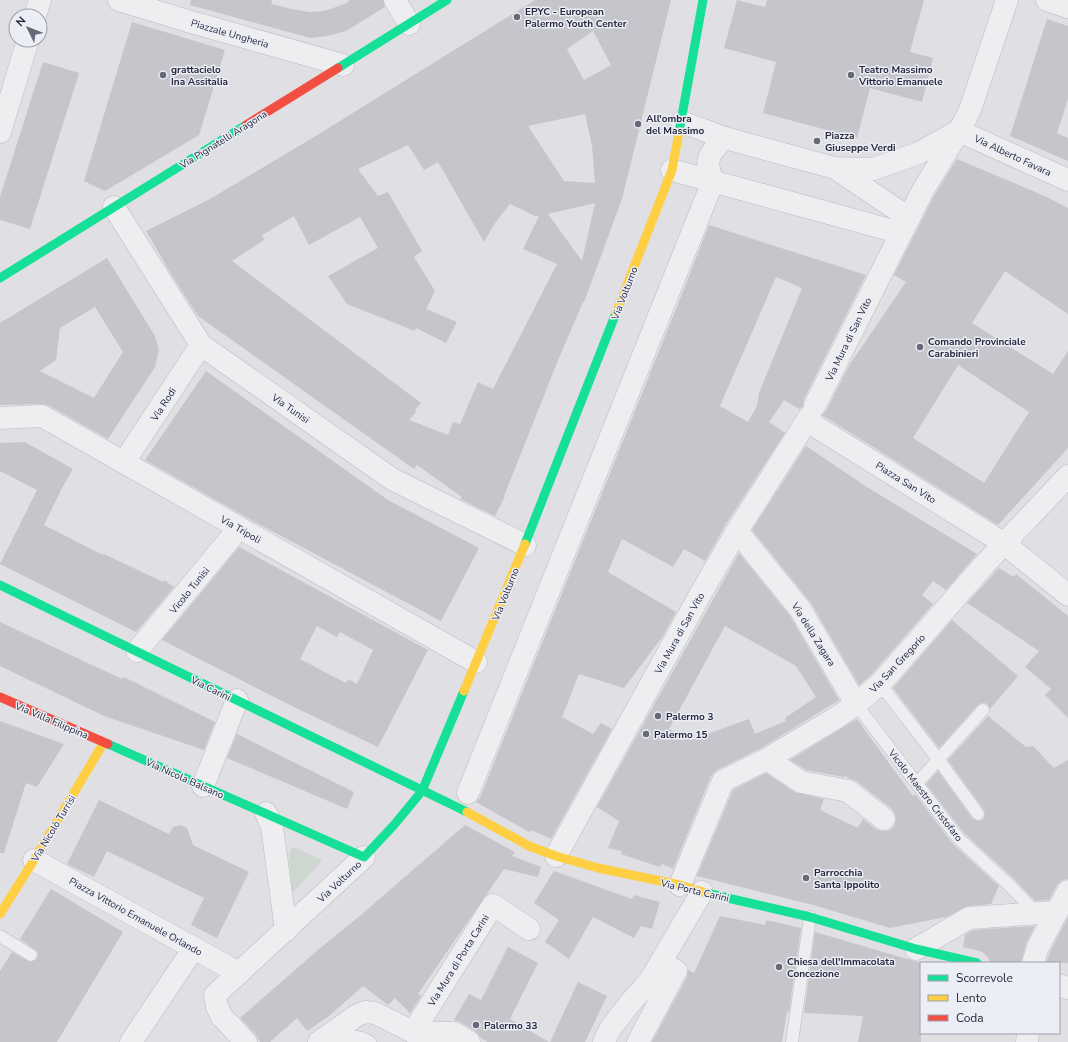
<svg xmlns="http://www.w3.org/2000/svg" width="1068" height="1042" font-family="'Nunito Sans',sans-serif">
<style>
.green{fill:#cdd7cf}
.building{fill:#c5c5cb;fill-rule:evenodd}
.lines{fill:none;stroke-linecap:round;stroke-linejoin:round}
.lane-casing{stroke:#babbc0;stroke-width:13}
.street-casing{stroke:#babbc0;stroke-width:23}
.lane{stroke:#eeeef1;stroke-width:12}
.street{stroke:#eeeef1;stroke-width:22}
.fast{stroke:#16e098;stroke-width:9}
.slow{stroke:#ffcf43;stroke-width:9}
.jam{stroke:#f24e42;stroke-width:9}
.poi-dot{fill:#676978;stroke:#eceef5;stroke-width:1.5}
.labels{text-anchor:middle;stroke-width:3;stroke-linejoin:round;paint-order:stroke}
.poi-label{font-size:10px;font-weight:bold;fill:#26293e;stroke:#eceef5;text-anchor:start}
.street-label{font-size:10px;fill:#26293e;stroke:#eceef5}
</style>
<rect width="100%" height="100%" fill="#dfdfe4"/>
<polygon class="green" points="294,847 320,859 322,861 293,892 291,890 289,853 292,848"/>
<g class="building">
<polygon points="191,0 272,0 271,4 292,9 309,12 324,11 336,7 347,3 349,0 383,0 385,7 346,31 327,36 310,38 190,5"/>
<path d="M535 0H671L622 199 584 302H583L559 358 504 496H505L495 516 460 499 462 497 417 465 414 469 198 316 171 274 146 231 210 199 314 137ZM593 31 611 65 584 80 567 49ZM585 114 592 146 595 183 564 181 528 126ZM408 145 424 170 438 162 484 242 495 223 510 204 535 216H539L523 249 557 264 493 389 478 382 460 424 453 422 448 435 409 420 416 412 415 410 421 403 232 261 264 240 262 235 294 216 309 245 360 217 378 248 328 276 347 304 415 331 416 328 446 343 457 322 426 309 435 291 414 257 422 251 388 192 378 196 358 169ZM595 203 582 261 548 214Z"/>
<polygon points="737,0 765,7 767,0 924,0 910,52 933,58 922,102 870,88 857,138 763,113 776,62 724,48"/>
<polygon points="1047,19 1068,26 1068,99 1057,133 1068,138 1068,161 1010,136"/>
<polygon points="132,22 225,50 199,135 105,191 84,181"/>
<polygon points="43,62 79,73 30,229 0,220 0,197"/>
<path d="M957 159 1047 197 1068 208V314L1005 271 972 323 1053 374 1068 351V448L998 525 822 415 826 411 850 364 906 282 894 275 934 196ZM958 365 1029 412 984 483 913 438Z"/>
<path d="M709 225 866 275 804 399 803 406 799 409 784 400 769 422 785 433 726 524 705 561 684 549 673 567 622 539 608 572 676 612 663 636 624 688 579 674 562 717 593 734 601 723 612 729 551 839 531 830 529 832 476 802 480 798 686 284ZM776 277 802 288 759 393 757 406 748 422 720 406Z"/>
<path d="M107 258 155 336 159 350 155 367 108 439 48 405 41 404 0 405V323ZM95 307 123 352 94 398 40 371 56 360 60 328Z"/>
<polygon points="206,371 388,500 479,548 441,621 253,521 145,460"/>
<polygon points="25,442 73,469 62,488 44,525 103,555 104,554 163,582 164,580 174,587 136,632 0,564 37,490 0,471 0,443"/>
<polygon points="806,446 867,487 977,554 946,590 933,581 922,595 933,604 871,675 859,685 811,603 752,530"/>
<path d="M239 547 428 650 378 747 294 707 162 640ZM317 626 337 637 340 632 373 650 357 684 348 679 346 683 300 659Z"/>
<path d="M739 553 790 616 839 700 761 748 717 770 711 776 673 869 662 864 660 867 621 854 622 851 608 848 619 821 597 807ZM725 626 796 666 816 697 785 718 786 721 755 734 749 719 691 740 669 729Z"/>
<polygon points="999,568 1014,577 1016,574 1068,616 1068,718 1045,695 1051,689 1025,667 1039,651 967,603"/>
<polygon points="952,620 1018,676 990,709 988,705 985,703 981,703 978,705 939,748 893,688"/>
<polygon points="0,622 122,679 124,677 215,722 204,750 104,716 0,666"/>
<polygon points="988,716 1026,747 1033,746 1054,768 1068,760 1068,879 1062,880 1057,885 1049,900 1035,901 1014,879 965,834 926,784 938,771 972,818 978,821 983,820 985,814 984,810 948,760"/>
<polygon points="857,719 913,796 915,794 953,844 999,886 991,904 968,906 946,917 890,928 813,905 697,876 733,790 766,773 794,792 824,799 820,810 858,828 863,819 876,829 882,831 888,831 894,827 896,820 895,814 892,809 856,781 848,778 846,776 844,777 806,770 790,760"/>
<polygon points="0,721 64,744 37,787 26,783 4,853 0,853"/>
<polygon points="237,734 354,792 347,809 227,758"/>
<polygon points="99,800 169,834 173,827 180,825 187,828 193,845 249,872 217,938 191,925 204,898 107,851 94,877 67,864"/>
<polygon points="465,825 515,852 512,856 541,867 538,877 504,869 418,994 421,996 410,1013 395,998 388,1005 363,986 329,1016 307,1031 297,1018 270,1042 260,1042 255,1033 240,1018 318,950 362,914"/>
<polygon points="554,871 632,899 634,895 660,902 652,929 641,926 634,938 593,917 569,959 545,942 559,920 534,903"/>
<polygon points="51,889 123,932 57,1042 0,1042 0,971 12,952 30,962 37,959 38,955 37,951 20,939"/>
<polygon points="720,916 765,925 766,920 801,928 789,1012 787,1012 782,1042 652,1042 687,977 688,970 694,973"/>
<polygon points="1068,917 1068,963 1046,963 1050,952"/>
<polygon points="1035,926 1026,943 1021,963 989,963 989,959 985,954 980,951 963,947 965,935 973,930"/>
<polygon points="815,932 921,963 921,1042 858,1042 863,1016 804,1013"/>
<polygon points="508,947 538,963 510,1019 549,1042 488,1042 480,1037 475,1031 460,1022 454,1020 469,994 481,1000"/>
<polygon points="578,982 607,996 585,1042 550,1042"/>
</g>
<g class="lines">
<defs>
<g id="lane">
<polyline points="880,684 938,759 978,814"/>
<polyline points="856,704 959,839 1009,885 1036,913"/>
<polyline points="917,783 983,710"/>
<polyline points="0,936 31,955"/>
<path d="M332 1040C346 1036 357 1034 370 1042"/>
<polyline points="792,1042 810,917"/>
</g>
<g id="street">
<polyline points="119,0 191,22 343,65"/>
<polyline points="395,0 409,24"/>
<polyline points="1047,0 1068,7"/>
<polyline points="35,16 40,0"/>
<polyline points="682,122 725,138 835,168 873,169 919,153 958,131"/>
<polyline points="959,131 1068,180"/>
<polyline points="0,132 28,40"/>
<polyline points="835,168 909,218"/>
<polyline points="672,170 901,233"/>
<path d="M713 181C703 161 710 151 725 138"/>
<polyline points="114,207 201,345 392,479 525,545"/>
<polyline points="815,405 923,190 959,131 970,110 1007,0"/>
<polyline points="0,418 42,416 476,662"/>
<polyline points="807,421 1005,544 1068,595"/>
<polyline points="124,462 201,345"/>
<polyline points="737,531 800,609 856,704"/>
<polyline points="137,651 239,528"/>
<polyline points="767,759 801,782 848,791 884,819"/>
<polyline points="203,786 237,700"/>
<polyline points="468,793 713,181"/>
<polyline points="266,813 272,827 286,930"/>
<polyline points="556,856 701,593 737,531 810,416"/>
<polyline points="34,860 239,973"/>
<polyline points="680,885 723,781 767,759 836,718 856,704 880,684 984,565 1068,476"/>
<polyline points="916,949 969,918 1056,912"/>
<polyline points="1033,963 1038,947 1068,891"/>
<polyline points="1059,985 1068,988"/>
<polyline points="413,1032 493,905 529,929"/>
<polyline points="131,1042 194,948"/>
<polyline points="246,1042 222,1017 217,1007 215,995 364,857"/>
<polyline points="319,1042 356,1016 365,1012 375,1013 413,1032 454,1033 469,1042"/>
<polyline points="604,1042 610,1029 630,1003 649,982 702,892"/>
<polyline points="638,1042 676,971 661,963"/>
<polyline points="1027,1042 1028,1033"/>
</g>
</defs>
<use href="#lane" class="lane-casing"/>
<use href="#street" class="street-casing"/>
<use href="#lane" class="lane"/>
<use href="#street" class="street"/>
<g class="fast">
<polyline points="338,68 447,0"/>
<polyline points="679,132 703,0"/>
<polyline points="0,278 246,125"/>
<polyline points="525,544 616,313"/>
<polyline points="0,585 467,812"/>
<polyline points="108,744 364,857 394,825 422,791 464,691"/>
<polyline points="706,893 810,917 916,949 977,963"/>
</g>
<g class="slow">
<polyline points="616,313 672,170 679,132"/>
<polyline points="464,691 525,544"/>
<polyline points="467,812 529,846 556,856 598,868 680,885 706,893"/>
<polyline points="0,914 34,860 104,742"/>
</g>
<g class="jam">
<polyline points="246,125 338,68"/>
<polyline points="0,697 108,744"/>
</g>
</g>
<g class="poi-dot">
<circle cx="517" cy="17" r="4"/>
<circle cx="163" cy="75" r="4"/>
<circle cx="851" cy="75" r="4"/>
<circle cx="638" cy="124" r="4"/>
<circle cx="817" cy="141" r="4"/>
<circle cx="920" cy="347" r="4"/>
<circle cx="658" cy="716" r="4"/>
<circle cx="646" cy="734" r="4"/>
<circle cx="806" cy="878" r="4"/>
<circle cx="779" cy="967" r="4"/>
<circle cx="476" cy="1025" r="4"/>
</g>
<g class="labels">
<g class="poi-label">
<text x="525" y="15">EPYC - European<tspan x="525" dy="12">Palermo Youth Center</tspan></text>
<text x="171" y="73">grattacielo<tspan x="171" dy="12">Ina Assitalia</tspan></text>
<text x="859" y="73">Teatro Massimo<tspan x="859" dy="12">Vittorio Emanuele</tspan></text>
<text x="646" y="122">All'ombra<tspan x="646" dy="12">del Massimo</tspan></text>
<text x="825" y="139">Piazza<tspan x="825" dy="12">Giuseppe Verdi</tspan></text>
<text x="928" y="345">Comando Provinciale<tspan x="928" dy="12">Carabinieri</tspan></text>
<text x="666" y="720">Palermo 3</text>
<text x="654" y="738">Palermo 15</text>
<text x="814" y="876">Parrocchia<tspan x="814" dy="12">Santa Ippolito</tspan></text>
<text x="787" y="965">Chiesa dell'Immacolata<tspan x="787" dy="12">Concezione</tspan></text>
<text x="484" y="1029">Palermo 33</text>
</g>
<g class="street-label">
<text transform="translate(230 33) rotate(16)" y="4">Piazzale Ungheria</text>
<text transform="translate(223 139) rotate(-32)" y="4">Via Pignatelli Aragona</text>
<text transform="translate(1013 155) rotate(25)" y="4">Via Alberto Favara</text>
<text transform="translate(624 293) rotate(-69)" y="4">Via Volturno</text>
<text transform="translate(848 339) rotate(-64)" y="4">Via Mura di San Vito</text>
<text transform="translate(163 404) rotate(-57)" y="4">Via Rodi</text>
<text transform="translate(291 408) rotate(35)" y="4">Via Tunisi</text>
<text transform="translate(906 482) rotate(32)" y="4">Piazza San Vito</text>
<text transform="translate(241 529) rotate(30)" y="4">Via Tripoli</text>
<text transform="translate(189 590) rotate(-51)" y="4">Vicolo Tunisi</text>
<text transform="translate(505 594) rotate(-68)" y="4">Via Volturno</text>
<text transform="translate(679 633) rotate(-61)" y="4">Via Mura di San Vito</text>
<text transform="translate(814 634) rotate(58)" y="4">Via della Zagara</text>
<text transform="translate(897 663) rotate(-47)" y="4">Via San Gregorio</text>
<text transform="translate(211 688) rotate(26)" y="4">Via Carini</text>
<text transform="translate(52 720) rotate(23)" y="4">Via Villa Filippina</text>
<text transform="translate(185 778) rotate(24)" y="4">Via Nicola Balsano</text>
<text transform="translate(926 795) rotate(52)" y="4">Vicolo Maestro Cristofaro</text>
<text transform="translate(53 828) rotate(-59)" y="4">Via Nicolò Turrisi</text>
<text transform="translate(339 881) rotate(-43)" y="4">Via Volturno</text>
<text transform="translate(695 890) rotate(13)" y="4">Via Porta Carini</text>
<text transform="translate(136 916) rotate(29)" y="4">Piazza Vittorio Emanuele Orlando</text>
<text transform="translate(458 960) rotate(-58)" y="4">Via Mura di Porta Carini</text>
</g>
</g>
<rect x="920" y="962" width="140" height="72" fill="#eceef5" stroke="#9d9fac"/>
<rect x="928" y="975" width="20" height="6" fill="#16e098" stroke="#9d9fac"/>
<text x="956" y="982" font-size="12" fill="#26293e">Scorrevole</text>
<rect x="928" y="995" width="20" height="6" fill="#ffcf43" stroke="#9d9fac"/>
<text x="956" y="1002" font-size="12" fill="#26293e">Lento</text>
<rect x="928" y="1015" width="20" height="6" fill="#f24e42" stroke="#9d9fac"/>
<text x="956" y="1022" font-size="12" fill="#26293e">Coda</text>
<g transform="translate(28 28) rotate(313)"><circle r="19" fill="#eceef5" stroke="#9d9fac"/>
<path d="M0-3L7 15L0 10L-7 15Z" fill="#676978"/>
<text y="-6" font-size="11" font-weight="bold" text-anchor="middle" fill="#26293e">N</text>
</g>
</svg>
